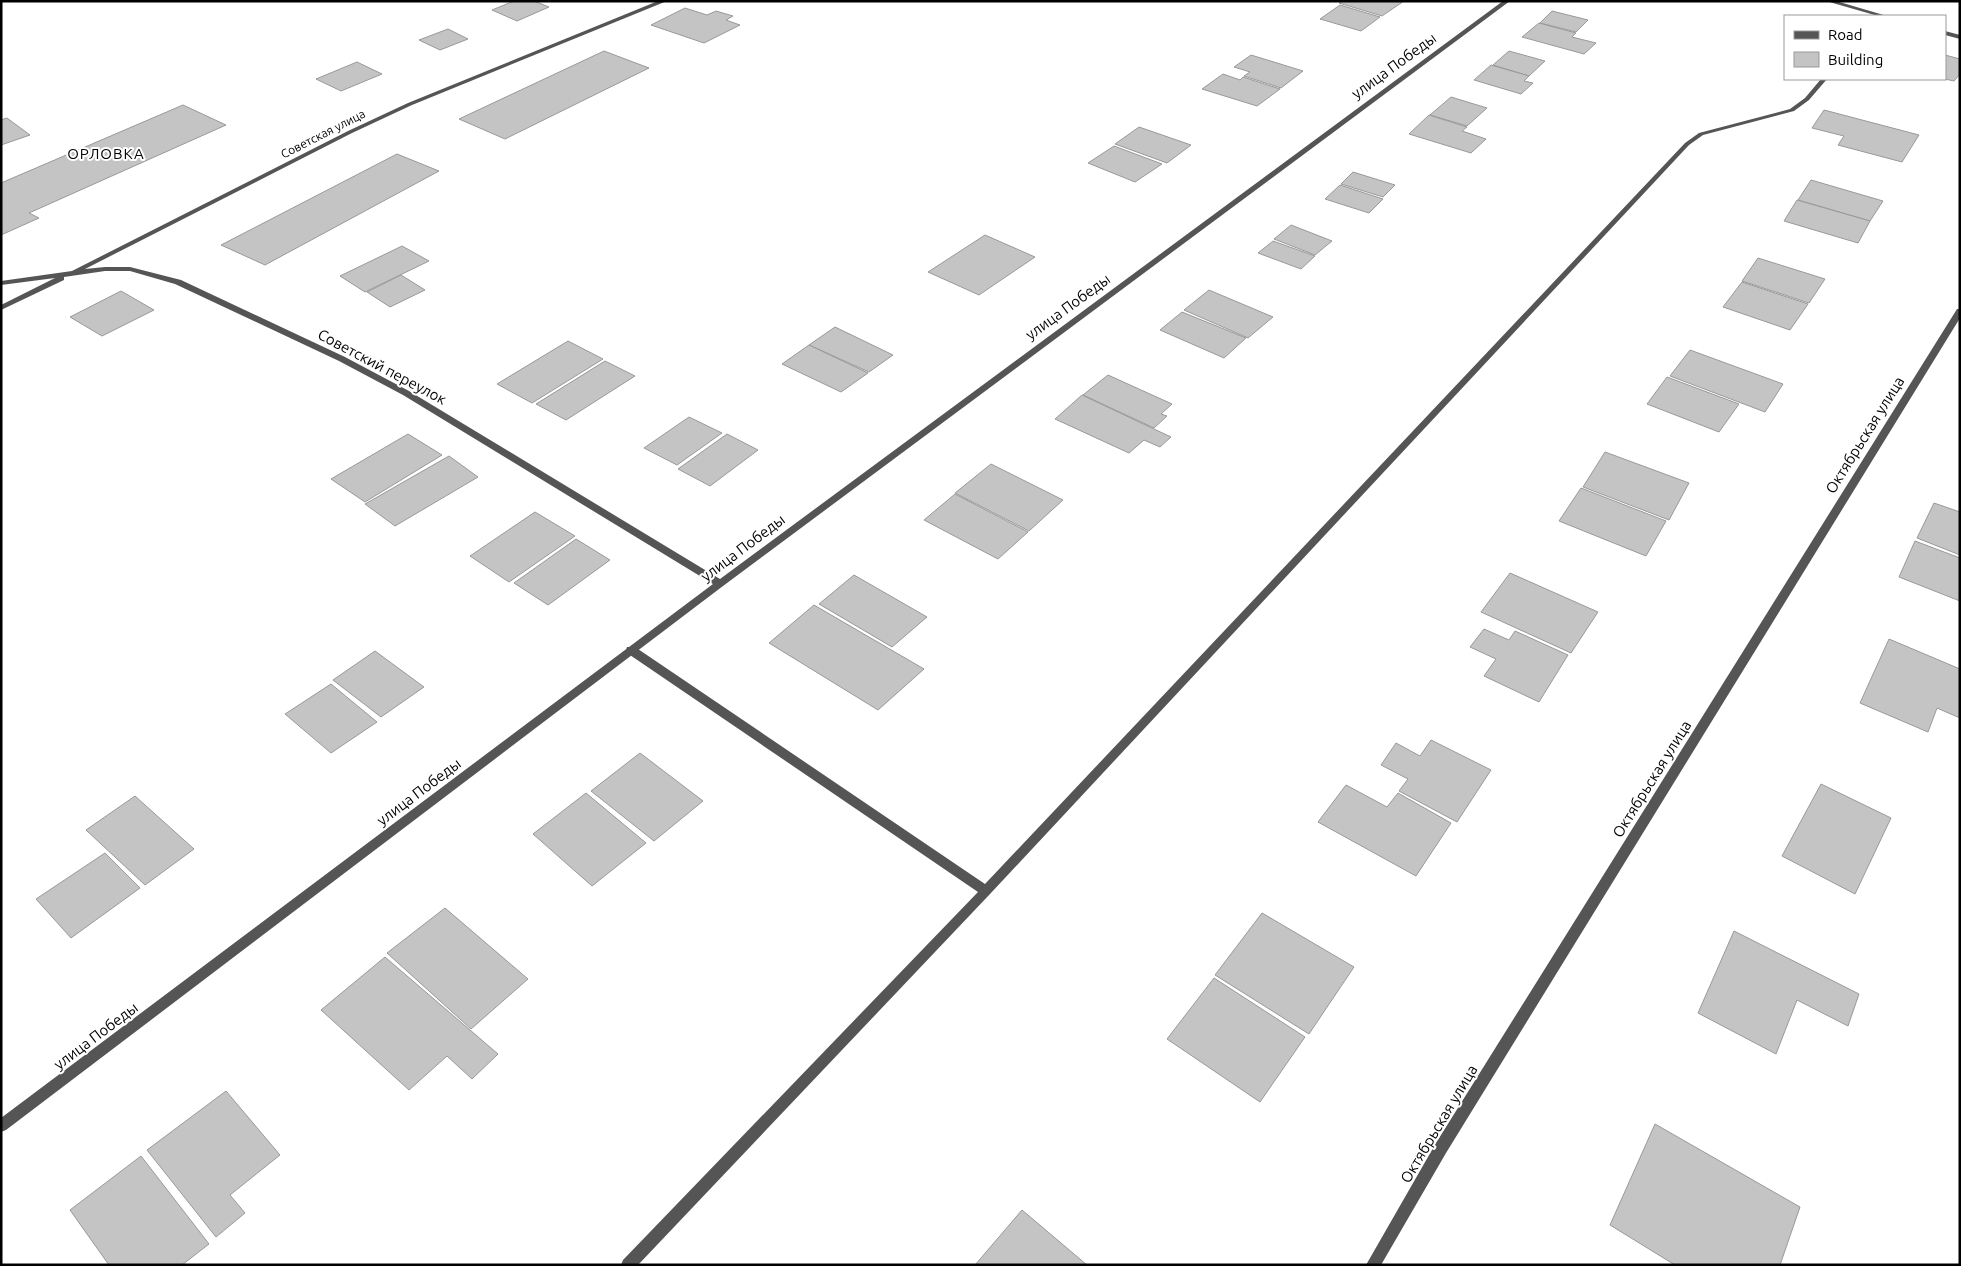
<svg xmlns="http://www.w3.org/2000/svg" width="1961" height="1266" font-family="Ubuntu,sans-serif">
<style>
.building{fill:#c4c4c4;stroke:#999}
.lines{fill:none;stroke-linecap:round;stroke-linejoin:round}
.lane{fill:#555;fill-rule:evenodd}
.street{fill:#555;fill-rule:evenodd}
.labels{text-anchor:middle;stroke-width:4;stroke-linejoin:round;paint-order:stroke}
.far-street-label{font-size:12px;fill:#000;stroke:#fff}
.street-label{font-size:15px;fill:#000;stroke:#fff}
.far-quarter-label{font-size:15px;letter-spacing:1px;fill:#000;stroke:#fff}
</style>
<rect width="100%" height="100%" fill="#fff"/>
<g class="building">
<polygon points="514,1 534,1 549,7 517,21 492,10"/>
<polygon points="1342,1 1404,1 1382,16 1339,3"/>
<polygon points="1340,5 1380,17 1361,31 1320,19"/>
<polygon points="685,8 707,15 716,11 733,16 726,20 740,25 704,43 651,25"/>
<polygon points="1552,11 1588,20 1576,32 1540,23"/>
<polygon points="1539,23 1576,33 1572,37 1596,43 1584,54 1522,37"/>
<polygon points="448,29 468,39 440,50 419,40"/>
<polygon points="604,51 649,68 505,139 459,119"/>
<polygon points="1509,51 1545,61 1529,76 1493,65"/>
<polygon points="1251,55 1303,71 1281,88 1244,76 1250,72 1234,67"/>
<polygon points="1945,55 1960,59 1960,74 1954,81 1945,79"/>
<polygon points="357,62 382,74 341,91 316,79"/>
<polygon points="1491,65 1529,76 1524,81 1533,83 1521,94 1474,80"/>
<polygon points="1223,74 1240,80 1243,77 1280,89 1257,106 1202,89"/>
<polygon points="1451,97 1487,108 1467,126 1430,115"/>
<polygon points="183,105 226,125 29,213 39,218 1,235 1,183"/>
<polygon points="1824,110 1919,135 1902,162 1838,145 1844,136 1812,128"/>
<polygon points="1429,115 1467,127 1462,131 1486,139 1471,153 1409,134"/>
<polygon points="7,118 30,135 1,145 1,120"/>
<polygon points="1139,127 1191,145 1167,163 1115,144"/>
<polygon points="1114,146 1162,164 1135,182 1088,163"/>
<polygon points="397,154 439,171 265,265 221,245"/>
<polygon points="1353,172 1395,185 1383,197 1341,184"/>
<polygon points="1811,180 1883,201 1870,221 1798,200"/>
<polygon points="1340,185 1383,199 1369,213 1325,199"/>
<polygon points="1797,200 1870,221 1858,243 1784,221"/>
<polygon points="1291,225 1332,241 1315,255 1274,239"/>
<polygon points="985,235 1035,257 979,295 928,272"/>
<polygon points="1273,241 1315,256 1301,269 1258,253"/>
<polygon points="402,246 429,261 365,292 340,276"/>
<polygon points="1758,258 1825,279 1809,303 1742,281"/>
<polygon points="401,275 425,290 390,307 367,292"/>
<polygon points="1742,282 1808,304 1790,330 1723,307"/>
<polygon points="1209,290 1273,317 1248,338 1184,310"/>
<polygon points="121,291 154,310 102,336 70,317"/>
<polygon points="1182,312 1246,338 1224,358 1160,330"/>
<polygon points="835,327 893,355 869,372 809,345"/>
<polygon points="568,341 603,359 532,403 497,384"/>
<polygon points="809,345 868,373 841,392 782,364"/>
<polygon points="1690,350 1783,384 1765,412 1670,376"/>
<polygon points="605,361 635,376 566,420 536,404"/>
<polygon points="1108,375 1172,404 1161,414 1167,416 1154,428 1083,395"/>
<polygon points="1667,377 1739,404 1719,432 1647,404"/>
<polygon points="1082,395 1171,437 1160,447 1144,440 1129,453 1055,419"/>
<polygon points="689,417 722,433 677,465 644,448"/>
<polygon points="408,434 442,455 365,502 331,479"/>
<polygon points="727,434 758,450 710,486 678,469"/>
<polygon points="1605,452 1689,483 1669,520 1583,487"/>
<polygon points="449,456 478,477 395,526 365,504"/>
<polygon points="991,464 1063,500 1029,531 955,493"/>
<polygon points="1581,488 1666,521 1646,556 1559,521"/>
<polygon points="955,494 1028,532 998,559 924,520"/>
<polygon points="1934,503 1960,512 1960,555 1917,538"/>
<polygon points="535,512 575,536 509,582 470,556"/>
<polygon points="576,539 610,560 548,605 514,583"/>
<polygon points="1915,541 1960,558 1960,601 1899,577"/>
<polygon points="1510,573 1598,612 1571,653 1481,612"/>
<polygon points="854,575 927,617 892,647 819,604"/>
<polygon points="814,605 924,669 878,710 769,643"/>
<polygon points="1484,629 1509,640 1515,631 1568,655 1539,702 1484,676 1496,659 1470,647"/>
<polygon points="1889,639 1960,669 1960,718 1937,708 1928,732 1860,703"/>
<polygon points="375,651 424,687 381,717 333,680"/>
<polygon points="331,684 377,722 331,753 285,714"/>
<polygon points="1431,740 1491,770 1457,822 1399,791 1408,779 1381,765 1396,743 1420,756"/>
<polygon points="640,753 703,801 654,841 591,791"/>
<polygon points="1821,784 1891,818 1855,894 1782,856"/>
<polygon points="1346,785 1387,807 1398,793 1451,823 1416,876 1318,822"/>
<polygon points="586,793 646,843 592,886 533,834"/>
<polygon points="135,796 194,849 145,885 86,830"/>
<polygon points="105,853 140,888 71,938 36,899"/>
<polygon points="445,908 528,979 471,1029 387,953"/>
<polygon points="1262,913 1354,967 1309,1034 1215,975"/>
<polygon points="1734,931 1859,994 1848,1026 1797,1000 1776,1054 1698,1013"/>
<polygon points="385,957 498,1054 472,1079 447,1056 409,1090 321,1010"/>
<polygon points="1214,978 1305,1037 1260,1102 1167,1039"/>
<polygon points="226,1091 280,1155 230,1195 245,1213 216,1237 147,1150"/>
<polygon points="1655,1124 1800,1207 1780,1265 1675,1265 1610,1225"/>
<polygon points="141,1156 209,1244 182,1265 109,1265 70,1210"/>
<polygon points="1022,1210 1087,1265 975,1265"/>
</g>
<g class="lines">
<g class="lane">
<polygon points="1826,1 1836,1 1887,16 1878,16"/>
<polygon points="1945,31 1960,35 1960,39 1945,35"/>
<polygon points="1821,79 1827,79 1809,100 1794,111 1703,135 1689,145 990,894 638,1265 621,1265 623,1260 978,892 627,653 626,650 627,647 635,647 985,884 1685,143 1699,133 1790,109 1805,98"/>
</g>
<g class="street">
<polygon points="658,1 667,1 412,105 352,133 85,269 105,267 130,267 181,280 345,357 409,391 720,579 1503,1 1510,1 723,586 6,1130 1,1132 1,1118 713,584 403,395 339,361 175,284 130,271 105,271 64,277 64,280 1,310 1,305 55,278 1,285 1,281 72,271 348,131 408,103"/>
<polygon points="1957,309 1960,309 1960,318 1446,1153 1381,1265 1366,1265 1436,1143"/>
</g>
</g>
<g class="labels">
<g class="far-street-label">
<text transform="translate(323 134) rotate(-27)" y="4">Советская улица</text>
</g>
<g class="street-label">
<text transform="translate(1394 66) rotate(-36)" y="5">улица Победы</text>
<text transform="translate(1068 307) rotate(-36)" y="5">улица Победы</text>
<text transform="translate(382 367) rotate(28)" y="5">Советский переулок</text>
<text transform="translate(1865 435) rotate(-58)" y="5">Октябрьская улица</text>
<text transform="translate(743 548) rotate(-37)" y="5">улица Победы</text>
<text transform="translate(1652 779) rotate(-58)" y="5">Октябрьская улица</text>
<text transform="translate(419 792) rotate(-37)" y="5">улица Победы</text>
<text transform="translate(96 1036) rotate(-37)" y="5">улица Победы</text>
<text transform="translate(1439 1124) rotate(-59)" y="5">Октябрьская улица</text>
</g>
<g class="far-quarter-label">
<text x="106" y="159">ОРЛОВКА</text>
</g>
</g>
<rect width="1961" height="1266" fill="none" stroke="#000000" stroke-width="5"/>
<rect x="1784" y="15" width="162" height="65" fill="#ffffff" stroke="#999999"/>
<rect x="1794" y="31" width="25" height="8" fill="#555555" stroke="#999999"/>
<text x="1828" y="40" font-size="15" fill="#000000">Road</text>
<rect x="1794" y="52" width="25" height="15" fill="#c4c4c4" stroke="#999999"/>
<text x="1828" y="65" font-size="15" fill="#000000">Building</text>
</svg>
